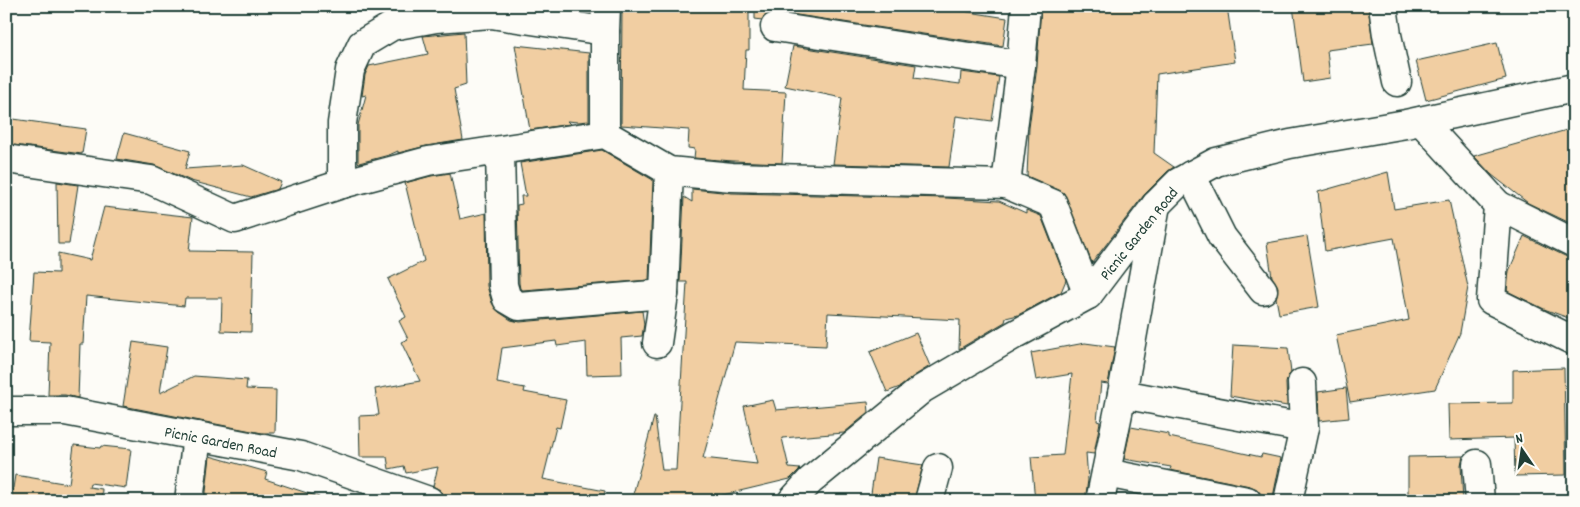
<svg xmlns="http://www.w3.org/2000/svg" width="1580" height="507" font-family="Dekko,sans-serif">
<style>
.building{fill:#f1cea2;stroke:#1f3d34}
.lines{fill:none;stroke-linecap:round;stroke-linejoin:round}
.minor-casing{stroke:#1f3d34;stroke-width:31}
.major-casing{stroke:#1f3d34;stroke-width:31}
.minor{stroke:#fdfcf7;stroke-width:28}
.major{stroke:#fdfcf7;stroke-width:28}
.labels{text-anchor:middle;stroke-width:4;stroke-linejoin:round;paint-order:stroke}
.street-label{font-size:16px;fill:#1f3d34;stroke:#fdfcf7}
</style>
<rect width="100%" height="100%" fill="#fdfcf7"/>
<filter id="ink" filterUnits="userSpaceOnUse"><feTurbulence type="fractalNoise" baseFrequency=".02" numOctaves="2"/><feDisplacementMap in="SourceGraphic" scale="10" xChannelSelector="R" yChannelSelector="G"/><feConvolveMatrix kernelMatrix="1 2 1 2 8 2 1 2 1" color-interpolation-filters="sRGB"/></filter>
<g filter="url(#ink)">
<g class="building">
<polygon points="622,6 749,6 749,50 746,50 744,90 786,92 782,163 733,161 694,158 695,149 688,148 689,130 621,125"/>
<polygon points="755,6 931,6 1007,18 1003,46 777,12 769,13 762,20 755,19"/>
<polygon points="1041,6 1227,6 1235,62 1157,74 1154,153 1174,167 1168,171 1144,195 1092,263 1064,193 1059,190 1027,176 1029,128 1037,66"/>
<polygon points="1293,6 1368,6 1373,44 1327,50 1330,78 1303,82"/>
<polygon points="464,32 466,85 454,89 463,140 426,146 398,153 398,151 389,155 359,163 358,162 358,125 366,95 362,96 365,75 369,66 428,54 423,36"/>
<polygon points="1497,43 1506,79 1426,100 1416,61"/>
<polygon points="515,45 589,53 589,121 578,122 567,121 570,124 530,130"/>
<polygon points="793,46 916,65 914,78 960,84 961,72 999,77 992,121 956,116 949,167 833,164 842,98 785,86"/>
<polygon points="6,118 86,129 82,154 6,144"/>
<polygon points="1574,128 1574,225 1528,203 1492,175 1474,156"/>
<polygon points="124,133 190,151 185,169 243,165 281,182 278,189 251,197 191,181 154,165 117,159"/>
<polygon points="602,150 653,180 649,280 523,290 520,289 519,283 517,205 522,204 521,196 526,196 520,163"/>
<polygon points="1388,172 1394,209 1449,200 1468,287 1460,333 1435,389 1350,402 1336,335 1409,320 1394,238 1325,251 1318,192"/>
<polygon points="450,173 460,219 486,213 487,286 492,303 499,312 511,320 520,322 642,311 644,324 642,336 621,338 622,374 587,375 586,342 557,346 556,341 502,348 497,383 525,388 524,392 566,400 560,428 556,427 543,479 605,491 604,501 470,501 442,494 440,490 433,486 438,467 406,473 404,466 389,469 387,457 360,457 359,416 379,415 375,389 420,381 401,342 408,339 399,321 406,317 388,279 424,261 405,183 431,176"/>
<polygon points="57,182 78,185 69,244 58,244"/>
<polygon points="692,189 732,193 946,198 999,201 1026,213 1026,210 1041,216 1066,280 1061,292 1018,315 1006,318 1005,322 959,349 960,320 828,313 826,346 735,342 703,458 757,464 744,406 773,400 776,410 868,402 869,412 844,433 782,438 789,468 800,469 790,479 698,501 644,501 632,498 654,417 655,417 662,470 676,470 687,282 680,282 684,197 692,202"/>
<polygon points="104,207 193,217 189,251 253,252 251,332 221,331 222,298 185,298 184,306 86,296 83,344 80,344 78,398 65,395 48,395 50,342 29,341 34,272 58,273 58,253 90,260"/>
<polygon points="1307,236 1319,307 1279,314 1276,298 1278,287 1272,277 1267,243"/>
<polygon points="1524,236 1567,257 1574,258 1574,320 1544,309 1507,291 1509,271"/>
<polygon points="916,333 930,366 914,376 900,387 887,392 870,352"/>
<polygon points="133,342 167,347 160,393 194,376 247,380 246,389 276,390 275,433 262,433 123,406"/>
<polygon points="1085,343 1115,347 1108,384 1101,383 1097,421 1100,422 1094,454 1086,453 1088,480 1085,501 1035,501 1031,457 1063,455 1072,374 1036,380 1031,353"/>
<polygon points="1233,345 1288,348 1291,373 1288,376 1286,383 1287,406 1230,396"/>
<polygon points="1564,368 1566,475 1515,476 1514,438 1449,440 1448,404 1513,403 1513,370"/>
<polygon points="1346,388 1349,418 1319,421 1318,392"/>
<polygon points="1131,427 1169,434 1169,437 1261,457 1262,454 1281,458 1273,497 1261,494 1257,489 1250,486 1170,470 1171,467 1124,459"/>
<polygon points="74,445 100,448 101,446 131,449 126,488 90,483 89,487 102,489 101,501 11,501 15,475 69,484"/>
<polygon points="210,456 267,472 265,479 319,497 318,501 205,501"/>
<polygon points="1463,456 1461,465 1463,501 1408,501 1408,457"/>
<polygon points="876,458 923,465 914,501 870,501"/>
</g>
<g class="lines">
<defs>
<g id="minor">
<polyline points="1383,6 1387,35 1397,82"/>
<polyline points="775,27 1021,65"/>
<polyline points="1421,121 1498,205 1491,300 1574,341"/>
<polyline points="605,134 605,31 606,6"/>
<polyline points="500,151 503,285 507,299 519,306 664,294"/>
<polyline points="6,159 151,180 235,219 342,184 428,161 605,134 669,171 732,177 1006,184 1053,204 1088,295"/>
<polyline points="1191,175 1222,237 1263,290"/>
<polyline points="342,184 342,123 350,70 362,44 392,26 436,18 491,14 605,31"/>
<polyline points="1006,184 1021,65 1026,6"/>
<polyline points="1498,205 1574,243"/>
<polyline points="657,343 664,294 669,171"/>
<polyline points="1122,394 1304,428"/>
<polyline points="1477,464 1480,501"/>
<polyline points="1106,473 1247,501"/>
<polyline points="189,501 197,436"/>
<polyline points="929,501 938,468"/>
<polyline points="1100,501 1122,394 1156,205"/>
<polyline points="1288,501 1304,428 1302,383"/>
</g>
<g id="major">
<polyline points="6,411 65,411 301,456 429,501"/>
<polyline points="792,501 810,481 922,389 1014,335 1088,295 1156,205 1179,182 1216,162 1290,144 1406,124 1574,88"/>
</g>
</defs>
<use href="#minor" class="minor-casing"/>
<use href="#major" class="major-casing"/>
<use href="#minor" class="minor"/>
<use href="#major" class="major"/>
</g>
</g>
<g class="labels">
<g class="street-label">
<text transform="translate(1138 233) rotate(-51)" y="6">Picnic Garden Road</text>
<text transform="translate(221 441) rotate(11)" y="6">Picnic Garden Road</text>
</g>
</g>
<rect width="1580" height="507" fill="none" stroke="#fdfcf7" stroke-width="25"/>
<rect x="12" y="12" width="1555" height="482" fill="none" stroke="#1f3d34" stroke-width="2" filter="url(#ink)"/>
<g transform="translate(1522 450) rotate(347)" stroke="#fdfcf7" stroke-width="4" paint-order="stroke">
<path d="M0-4L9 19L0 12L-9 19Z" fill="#1f3d34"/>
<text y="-8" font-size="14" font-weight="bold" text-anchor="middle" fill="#1f3d34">N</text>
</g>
</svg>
